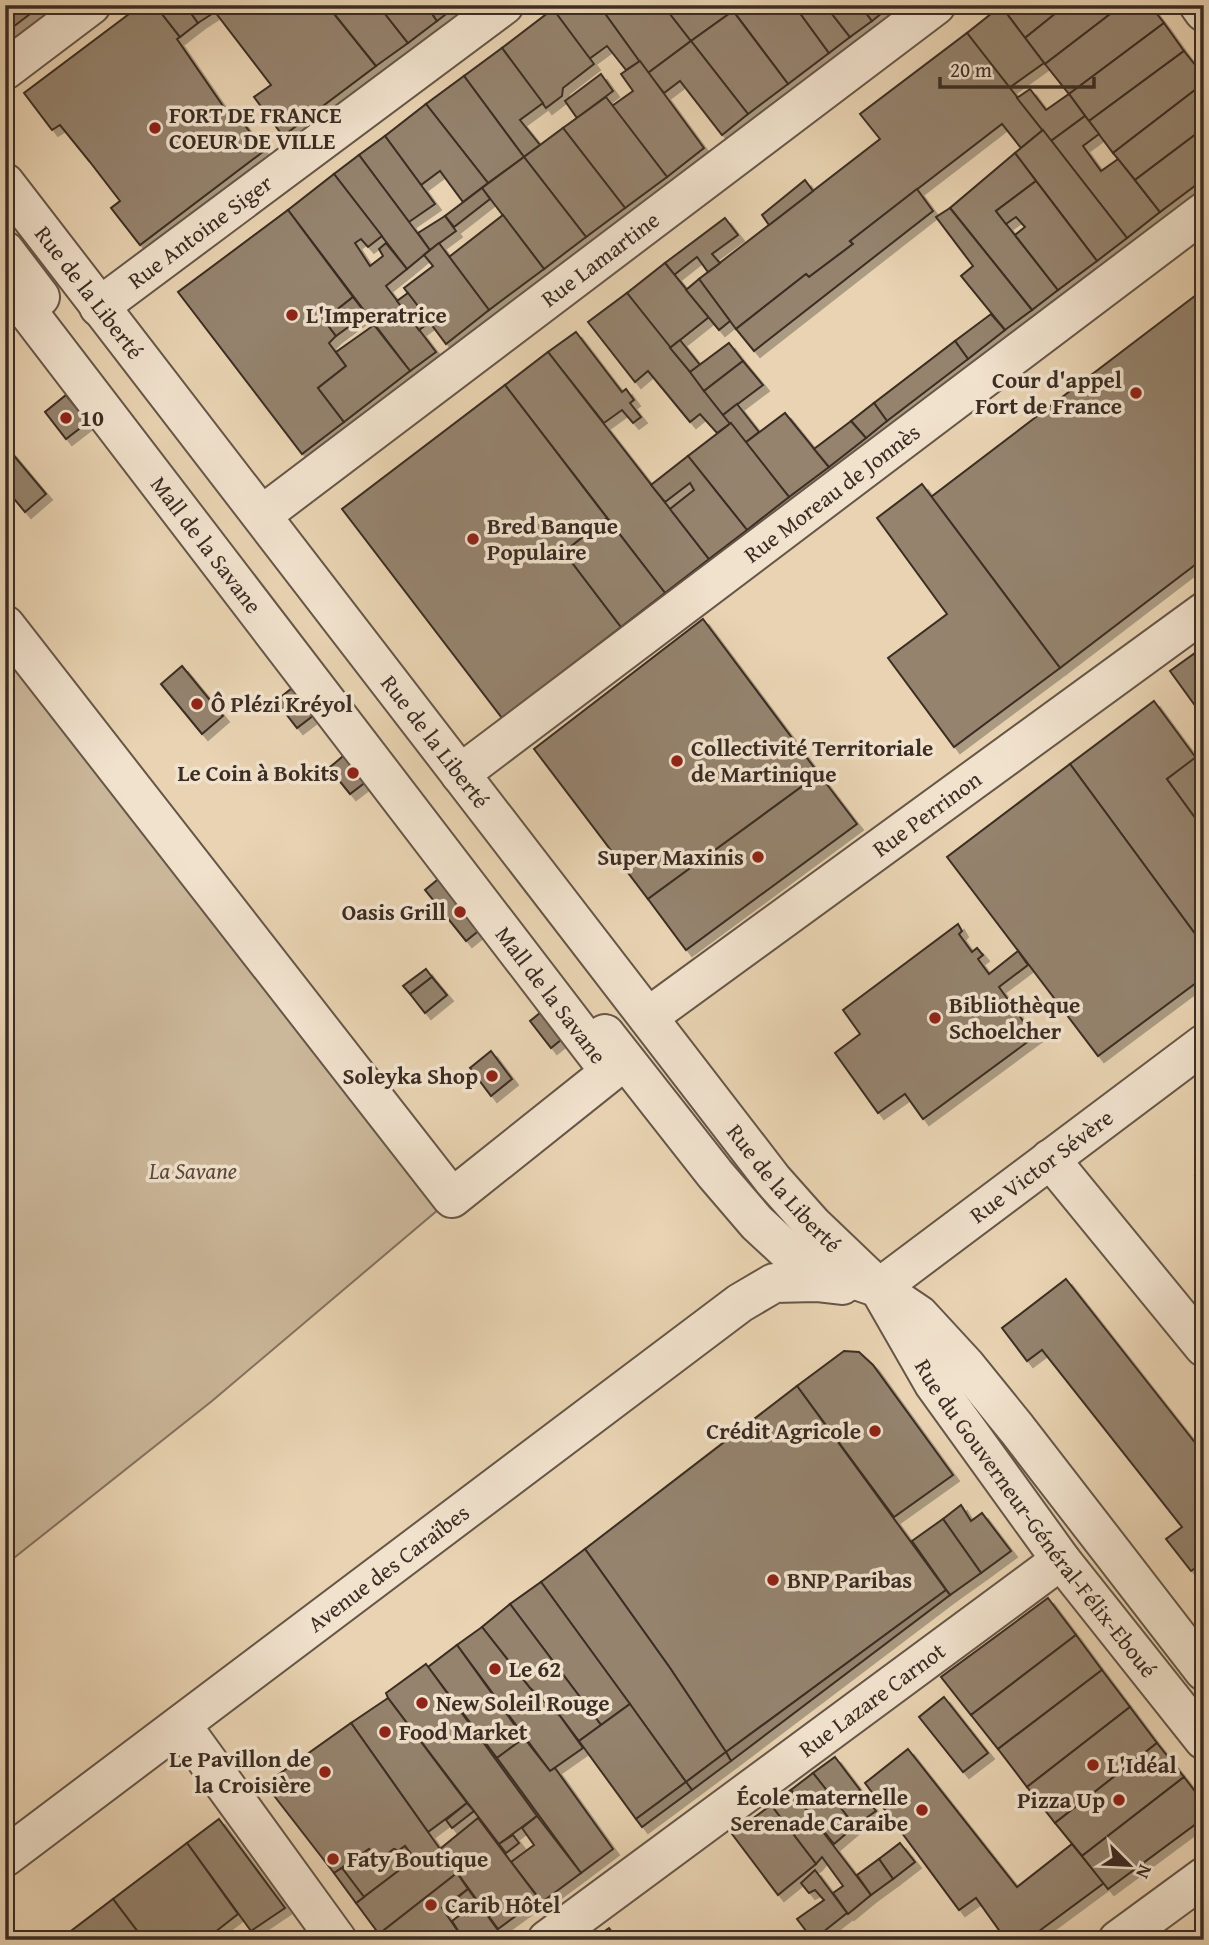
<svg xmlns="http://www.w3.org/2000/svg" width="1209" height="1945" font-family="'Gentium Book Plus',serif">
<style>
.green{fill:#cbb79a;stroke:#83725f;stroke-width:2}
.building{fill:#95836e;stroke:#3b2d24;stroke-width:2;filter:url(#shadow)}
.lines{fill:none;stroke-linecap:round;stroke-linejoin:round}
.minor-casing{stroke:#665648;stroke-width:42}
.minor{stroke:#f1e2cd;stroke-width:38}
.poi-dot{fill:#8f2418;stroke:#f1e2cd;stroke-width:2.5}
.labels{text-anchor:middle;stroke-width:7;stroke-linejoin:round;paint-order:stroke}
.poi-label{font-size:23px;font-weight:bold;fill:#3b2d24;stroke:#f1e2cd;text-anchor:start}
.street-label{font-size:23px;fill:#3b2d24;stroke:#f1e2cd}
.park-label{font-size:23px;font-style:italic;fill:#58493c;stroke:#f1e2cd}
</style>
<defs>
<filter id="shadow"><feDropShadow dx="6" dy="6" stdDeviation="0" flood-color="#0004"/></filter>
</defs>
<rect width="100%" height="100%" fill="#e9d3b2"/>
<filter id="stains"><feTurbulence type="fractalNoise" baseFrequency=".00286" numOctaves="4"/><feColorMatrix values="0 0 0 0 .2 0 0 0 0 .09 0 0 0 0 .02 0 0 0 .5 -.17"/></filter>
<radialGradient id="worn" r=".72"><stop offset=".6" stop-color="#630" stop-opacity="0"/><stop offset="1" stop-color="#630" stop-opacity=".3"/></radialGradient>
<polygon class="green" points="5,625 452,1198 212,1401 5,1565"/>
<g class="building">
<polygon points="5,5 42,5 5,33"/>
<polygon points="141,5 155,5 180,37 177,39 232,119 238,116 264,151 140,245 111,208 120,201 90,162 60,125 52,130 24,93"/>
<polygon points="155,5 185,5 198,23 180,37"/>
<polygon points="185,5 327,5 376,66 283,136 254,97 271,85 215,12 198,23"/>
<polygon points="327,5 378,5 408,43 376,66"/>
<polygon points="378,5 426,5 437,21 408,43"/>
<polygon points="426,5 458,5 437,21"/>
<polygon points="558,5 599,5 640,61 626,70 607,46 589,59 553,9"/>
<polygon points="599,5 663,5 691,41 648,73"/>
<polygon points="663,5 729,5 733,11 691,41"/>
<polygon points="729,5 794,5 829,53 788,84"/>
<polygon points="794,5 825,5 850,37 829,53"/>
<polygon points="825,5 860,5 872,21 850,37"/>
<polygon points="860,5 892,5 872,21"/>
<polygon points="1003,5 1066,5 1025,38 1001,6"/>
<polygon points="1066,5 1122,5 1045,64 1025,38"/>
<polygon points="1122,5 1150,5 1164,23 1069,94 1045,64"/>
<polygon points="1001,6 1044,63 1009,88 967,33"/>
<polygon points="553,9 594,64 563,88 562,96 546,108 502,48"/>
<polygon points="733,11 788,84 748,114 691,41"/>
<polygon points="1164,23 1184,51 1089,121 1069,94"/>
<polygon points="967,33 1043,130 1021,148 1002,124 850,241 853,244 809,277 806,274 736,329 699,279 880,139 860,114"/>
<polygon points="691,41 748,114 722,135 680,81 664,93 648,73"/>
<polygon points="502,48 543,103 520,120 540,145 524,157 464,76"/>
<polygon points="1184,51 1204,76 1204,83 1113,153 1089,121"/>
<polygon points="640,61 704,148 667,177 612,106 633,91 621,74"/>
<polygon points="601,74 613,91 577,118 565,101"/>
<polygon points="464,76 524,157 488,183 426,104"/>
<polygon points="1204,83 1204,128 1135,180 1113,153"/>
<polygon points="1030,89 1046,110 1069,94 1085,116 1051,141 1017,98"/>
<polygon points="606,97 667,177 625,208 563,128"/>
<polygon points="426,104 488,183 463,202 440,171 421,185 385,136"/>
<polygon points="1085,116 1099,134 1083,146 1101,171 1118,159 1160,212 1127,238 1051,141"/>
<polygon points="563,128 625,208 586,237 524,157"/>
<polygon points="1204,128 1204,179 1160,212 1135,180"/>
<polygon points="1043,130 1127,238 1097,261 1015,153"/>
<polygon points="385,136 435,204 409,222 359,155"/>
<polygon points="1015,153 1036,181 996,211 1058,290 1032,310 950,208"/>
<polygon points="359,155 430,250 407,269 334,174"/>
<polygon points="524,157 586,237 544,269 482,188"/>
<polygon points="334,174 382,236 368,247 361,239 355,243 370,266 383,256 379,249 386,243 407,269 386,286 436,352 410,371 288,210"/>
<polygon points="805,180 813,191 769,225 762,215"/>
<polygon points="1036,181 1097,261 1058,290 1015,235 1025,227 1016,217 1006,224 996,211"/>
<polygon points="482,188 490,199 454,227 445,216"/>
<polygon points="917,189 933,211 754,351 736,329 806,274 809,277 853,244 850,241"/>
<polygon points="950,208 1032,310 1005,330 961,276 973,266 936,217"/>
<polygon points="288,210 353,297 324,320 336,336 329,343 346,366 318,388 344,422 302,454 178,292"/>
<polygon points="503,215 544,269 489,310 449,257"/>
<polygon points="445,216 456,231 430,250 418,233"/>
<polygon points="725,218 738,235 712,254 720,263 708,272 697,257 674,275 665,263"/>
<polygon points="439,243 489,310 446,344 404,288 433,266 424,255"/>
<polygon points="665,263 709,317 670,348 627,293"/>
<polygon points="699,279 730,321 719,330 686,290"/>
<polygon points="1204,289 1204,558 1060,668 931,497"/>
<polygon points="408,293 430,322 419,330 397,301"/>
<polygon points="627,293 731,423 717,433 700,414 690,422 648,371 635,382 588,322"/>
<polygon points="353,297 366,314 336,336 324,320"/>
<polygon points="991,314 1005,330 968,359 955,341"/>
<polygon points="374,325 410,371 344,422 318,388 346,366 336,352"/>
<polygon points="576,332 622,392 626,389 634,400 630,403 641,417 633,423 622,410 604,423 548,352"/>
<polygon points="680,340 700,365 690,372 670,348"/>
<polygon points="955,341 968,359 887,421 874,403"/>
<polygon points="729,343 743,361 704,391 690,372"/>
<polygon points="548,352 709,559 665,593 505,385"/>
<polygon points="743,361 763,385 723,415 704,391"/>
<polygon points="505,385 607,518 564,552 621,627 502,718 342,509"/>
<polygon points="66,395 88,422 66,439 45,412"/>
<polygon points="874,403 887,421 866,438 851,421"/>
<polygon points="737,404 759,432 745,443 723,415"/>
<polygon points="785,413 829,467 789,497 745,443"/>
<polygon points="851,421 866,438 829,467 814,449"/>
<polygon points="731,423 789,497 747,530 688,456"/>
<polygon points="5,445 46,494 25,512 5,488"/>
<polygon points="688,456 747,530 709,559 670,509 694,490 690,483 665,502 651,485"/>
<polygon points="922,484 1060,668 954,747 888,658 947,614 877,518"/>
<polygon points="607,518 665,593 621,627 564,552"/>
<polygon points="703,619 819,774 648,899 534,749"/>
<polygon points="1195,653 1204,666 1204,718 1170,671"/>
<polygon points="182,666 223,716 202,734 161,684"/>
<polygon points="297,684 318,712 297,728 276,701"/>
<polygon points="1154,701 1196,758 1167,779 1204,830 1204,946 1070,764"/>
<polygon points="349,751 371,778 350,794 329,768"/>
<polygon points="1200,754 1204,758 1204,830 1167,779"/>
<polygon points="1070,764 1204,946 1204,977 1098,1056 947,857"/>
<polygon points="819,774 857,824 686,950 648,899"/>
<polygon points="447,872 487,924 466,941 425,890"/>
<polygon points="958,924 962,931 959,934 972,952 977,948 983,955 978,959 989,974 1018,951 1028,965 999,987 1009,1001 1014,998 1021,1007 1016,1011 1028,1028 1031,1025 1037,1035 923,1119 905,1094 878,1113 835,1053 860,1034 843,1010"/>
<polygon points="426,969 432,977 410,994 403,986"/>
<polygon points="432,977 447,995 425,1013 410,994"/>
<polygon points="551,1004 572,1031 551,1048 530,1021"/>
<polygon points="491,1051 512,1079 491,1096 470,1068"/>
<polygon points="1204,1169 1204,1188 1195,1176"/>
<polygon points="1066,1279 1204,1454 1204,1562 1191,1571 1166,1539 1182,1527 1042,1350 1027,1361 1002,1328"/>
<polygon points="844,1351 859,1352 873,1365 953,1475 894,1517 797,1386"/>
<polygon points="797,1386 946,1590 726,1752 670,1668 585,1549"/>
<polygon points="961,1505 971,1521 982,1513 1011,1551 981,1573 943,1519"/>
<polygon points="943,1519 981,1573 950,1595 912,1541"/>
<polygon points="585,1549 670,1668 726,1752 686,1782 541,1582"/>
<polygon points="541,1582 630,1704 601,1725 510,1604"/>
<polygon points="946,1590 950,1595 731,1761 726,1752"/>
<polygon points="1048,1598 1076,1635 971,1715 941,1677"/>
<polygon points="510,1604 601,1725 579,1741 560,1716 530,1688 482,1627"/>
<polygon points="482,1627 530,1688 560,1716 583,1748 550,1771 457,1645"/>
<polygon points="1076,1635 1102,1670 998,1749 971,1715"/>
<polygon points="457,1645 524,1738 497,1758 428,1667"/>
<polygon points="426,1664 537,1816 499,1844 388,1698 386,1693"/>
<polygon points="1102,1670 1130,1707 1027,1787 998,1749"/>
<polygon points="944,1697 988,1753 963,1772 919,1717"/>
<polygon points="388,1698 467,1803 428,1832 351,1723"/>
<polygon points="630,1704 686,1782 636,1819 579,1741"/>
<polygon points="1130,1707 1157,1743 1055,1823 1027,1787"/>
<polygon points="351,1723 440,1849 421,1866 405,1846 398,1851 394,1849 378,1861 369,1849 334,1873 265,1784"/>
<polygon points="524,1738 550,1771 555,1768 613,1849 581,1873 497,1758"/>
<polygon points="1157,1743 1184,1777 1082,1856 1055,1823"/>
<polygon points="908,1749 1017,1887 1072,1844 1104,1883 1027,1940 1006,1940 976,1898 959,1910 865,1783"/>
<polygon points="726,1752 731,1761 692,1790 686,1782"/>
<polygon points="835,1757 876,1811 855,1826 813,1773"/>
<polygon points="813,1773 855,1826 834,1844 791,1790"/>
<polygon points="1184,1777 1204,1803 1204,1818 1108,1889 1082,1856"/>
<polygon points="686,1782 692,1790 642,1827 636,1819"/>
<polygon points="791,1790 871,1895 848,1914 833,1893 843,1886 822,1857 816,1864 771,1805"/>
<polygon points="467,1803 474,1811 452,1828 446,1820"/>
<polygon points="771,1805 816,1864 778,1895 732,1834"/>
<polygon points="537,1816 581,1873 542,1902 511,1862 534,1845 522,1828"/>
<polygon points="478,1818 539,1899 498,1929 440,1849"/>
<polygon points="219,1819 285,1908 251,1931 187,1843"/>
<polygon points="513,1835 519,1843 506,1853 499,1844"/>
<polygon points="187,1843 238,1914 205,1940 144,1940 113,1899"/>
<polygon points="900,1843 915,1862 893,1879 879,1859"/>
<polygon points="405,1846 414,1859 364,1897 342,1868 369,1849 378,1861 394,1849 398,1851"/>
<polygon points="440,1849 457,1873 379,1934 356,1903 414,1859 421,1866"/>
<polygon points="879,1859 893,1879 871,1895 857,1875"/>
<polygon points="342,1868 364,1897 356,1903 334,1873"/>
<polygon points="815,1870 847,1913 813,1940 797,1919 824,1900 815,1890 809,1893 801,1883"/>
<polygon points="457,1873 468,1889 442,1908 464,1940 384,1940 379,1934"/>
<polygon points="468,1889 500,1933 491,1940 464,1940 452,1921 460,1915 451,1903"/>
<polygon points="113,1899 144,1940 59,1940"/>
<polygon points="609,1928 618,1940 593,1940 596,1937"/>
</g>
<g class="lines">
<defs>
<g id="minor">
<polyline points="1199,5 1204,12"/>
<polyline points="5,70 91,5"/>
<path id="s1" d="M5 183 773 1180 813 1225 879 1288 934 1384 1061 1560 1204 1740"/>
<polyline points="5,251 40,297"/>
<path id="s2" d="M5 282 610 1072 452 1198 5 625"/>
<path id="s3" d="M99 307 504 5"/>
<path id="s4" d="M262 515 936 5"/>
<path id="s5" d="M460 774 1204 212"/>
<path id="s6" d="M648 1017 1204 612"/>
<polyline points="605,1034 715,1174 757,1223 785,1249 815,1266 879,1288 919,1315 966,1366 1017,1429 1204,1671"/>
<polyline points="1050,1159 1204,1347"/>
<path id="s7" d="M879 1288 1204 1044"/>
<polyline points="182,1726 337,1940"/>
<path id="s8" d="M5 1857 740 1303 774 1283 816 1282 842 1285"/>
<path id="s9" d="M547 1940 1061 1560"/>
<polyline points="1118,1940 1204,1877"/>
</g>
</defs>
<use href="#minor" class="minor-casing"/>
<use href="#minor" class="minor"/>
</g>
<g class="poi-dot">
<circle cx="155" cy="128" r="7"/>
<circle cx="292" cy="315" r="7"/>
<circle cx="1136" cy="393" r="7"/>
<circle cx="66" cy="418" r="7"/>
<circle cx="473" cy="539" r="7"/>
<circle cx="197" cy="704" r="7"/>
<circle cx="677" cy="761" r="7"/>
<circle cx="353" cy="773" r="7"/>
<circle cx="758" cy="857" r="7"/>
<circle cx="460" cy="912" r="7"/>
<circle cx="935" cy="1018" r="7"/>
<circle cx="492" cy="1076" r="7"/>
<circle cx="875" cy="1431" r="7"/>
<circle cx="773" cy="1580" r="7"/>
<circle cx="495" cy="1669" r="7"/>
<circle cx="422" cy="1703" r="7"/>
<circle cx="385" cy="1732" r="7"/>
<circle cx="1093" cy="1765" r="7"/>
<circle cx="325" cy="1772" r="7"/>
<circle cx="1119" cy="1800" r="7"/>
<circle cx="922" cy="1810" r="7"/>
<circle cx="333" cy="1859" r="7"/>
<circle cx="431" cy="1905" r="7"/>
</g>
<g class="labels">
<g class="poi-label">
<text x="169" y="123">FORT DE FRANCE<tspan x="169" dy="26">COEUR DE VILLE</tspan></text>
<text x="306" y="323">L'Imperatrice</text>
<text x="1122" y="388" text-anchor="end">Cour d'appel<tspan x="1122" dy="26">Fort de France</tspan></text>
<text x="80" y="426">10</text>
<text x="487" y="534">Bred Banque<tspan x="487" dy="26">Populaire</tspan></text>
<text x="211" y="712">Ô Plézi Kréyol</text>
<text x="691" y="756">Collectivité Territoriale<tspan x="691" dy="26">de Martinique</tspan></text>
<text x="339" y="781" text-anchor="end">Le Coin à Bokits</text>
<text x="744" y="865" text-anchor="end">Super Maxinis</text>
<text x="446" y="920" text-anchor="end">Oasis Grill</text>
<text x="949" y="1013">Bibliothèque<tspan x="949" dy="26">Schoelcher</tspan></text>
<text x="478" y="1084" text-anchor="end">Soleyka Shop</text>
<text x="861" y="1439" text-anchor="end">Crédit Agricole</text>
<text x="787" y="1588">BNP Paribas</text>
<text x="509" y="1677">Le 62</text>
<text x="436" y="1711">New Soleil Rouge</text>
<text x="399" y="1740">Food Market</text>
<text x="311" y="1767" text-anchor="end">Le Pavillon de<tspan x="311" dy="26">la Croisière</tspan></text>
<text x="1107" y="1773">L'Idéal</text>
<text x="908" y="1805" text-anchor="end">École maternelle<tspan x="908" dy="26">Serenade Caraibe</tspan></text>
<text x="1105" y="1808" text-anchor="end">Pizza Up</text>
<text x="347" y="1867">Faty Boutique</text>
<text x="445" y="1913">Carib Hôtel</text>
</g>
<g class="street-label">
<text dy="8" stroke="none"><textPath href="#s3" startOffset="126">Rue Antoine Siger</textPath></text>
<text dy="8" stroke="none"><textPath href="#s4" startOffset="424">Rue Lamartine</textPath></text>
<text dy="8" stroke="none"><textPath href="#s1" startOffset="138">Rue de la Liberté</textPath></text>
<text dy="8" stroke="none"><textPath href="#s5" startOffset="466">Rue Moreau de Jonnès</textPath></text>
<text dy="8" stroke="none"><textPath href="#s2" startOffset="331">Mall de la Savane</textPath></text>
<text dy="8" stroke="none"><textPath href="#s1" startOffset="705">Rue de la Liberté</textPath></text>
<text dy="8" stroke="none"><textPath href="#s6" startOffset="345">Rue Perrinon</textPath></text>
<text dy="8" stroke="none"><textPath href="#s2" startOffset="898">Mall de la Savane</textPath></text>
<text dy="8" stroke="none"><textPath href="#s7" startOffset="203">Rue Victor Sévère</textPath></text>
<text dy="8" stroke="none"><textPath href="#s1" startOffset="1272">Rue de la Liberté</textPath></text>
<text dy="8" stroke="none"><textPath href="#s1" startOffset="1689">Rue du Gouverneur-Général-Félix-Eboué</textPath></text>
<text dy="8" stroke="none"><textPath href="#s8" startOffset="480">Avenue des Caraïbes</textPath></text>
<text dy="8" stroke="none"><textPath href="#s9" startOffset="404">Rue Lazare Carnot</textPath></text>
</g>
<g class="park-label">
<text x="193" y="1179">La Savane</text>
</g>
</g>
<rect width="1209" height="1945" fill="none" stroke="#e9d3b2" stroke-width="28"/>
<rect x="7" y="7" width="1195" height="1931" fill="none" stroke="#3b2d24" stroke-width="3.5"/>
<rect x="14" y="14" width="1181" height="1917" fill="none" stroke="#3b2d24" stroke-width="2"/>
<g transform="translate(1129 1865) rotate(114)" stroke="#f1e2cd" stroke-width="5" paint-order="stroke">
<path d="M0-5L12 26L0 18L-12 26Z" fill="#3b2d24"/>
<text y="-10" font-size="19" font-weight="bold" text-anchor="middle" fill="#3b2d24">N</text>
</g>
<path d="M940 77v10h154v-10" fill="none" stroke="#3b2d24" stroke-width="3.5"/>
<text x="950" y="77" font-size="21" fill="#3b2d24" stroke="#f1e2cd" stroke-width="5" paint-order="stroke">20 m</text>
<rect width="100%" height="100%" filter="url(#stains)"/>
<rect width="100%" height="100%" fill="url(#worn)"/>
</svg>
